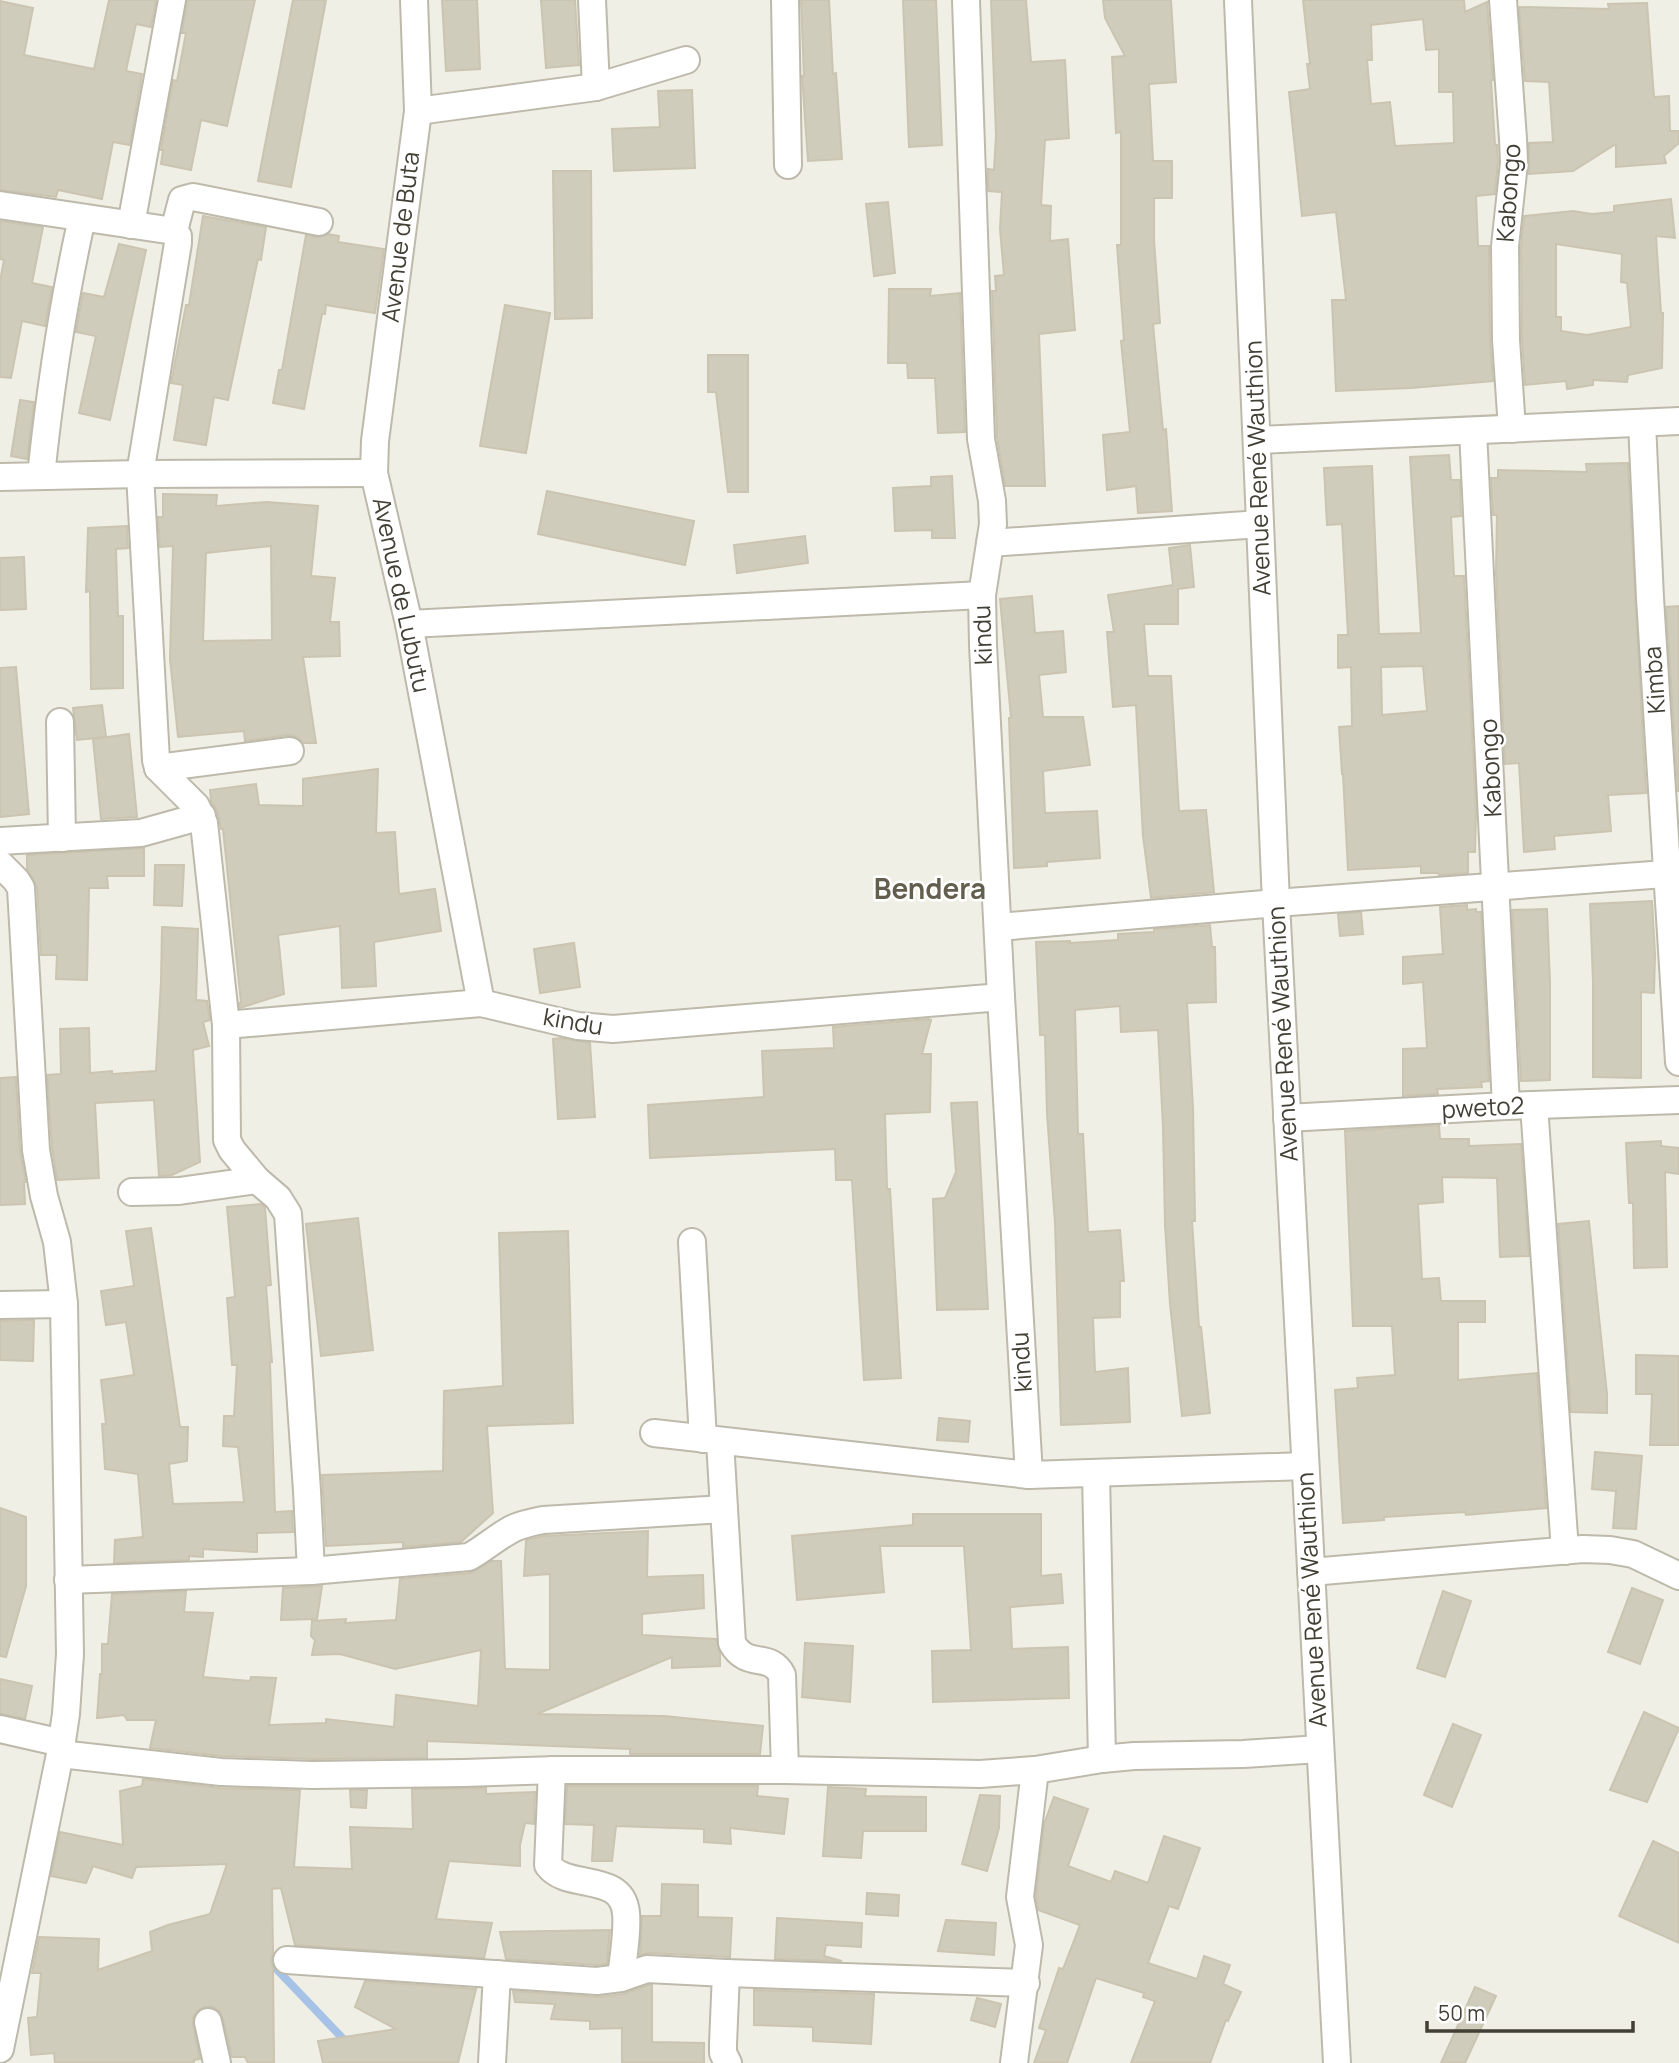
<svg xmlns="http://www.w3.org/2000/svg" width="1679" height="2063" font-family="Manrope,sans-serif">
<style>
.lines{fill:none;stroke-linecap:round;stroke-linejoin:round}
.stream{stroke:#a7c2e7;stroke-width:8}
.building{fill:#d0ccbb;stroke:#cac4b0;stroke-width:2;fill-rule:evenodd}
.minor-casing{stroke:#bdbaab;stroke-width:30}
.minor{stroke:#fff;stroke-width:26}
.labels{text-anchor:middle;stroke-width:5;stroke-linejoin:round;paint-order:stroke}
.street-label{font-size:24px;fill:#423f35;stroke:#fff}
.quarter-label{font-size:28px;font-weight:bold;fill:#635e4e;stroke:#fff}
</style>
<rect width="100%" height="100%" fill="#f0efe5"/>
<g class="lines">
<polyline class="stream" points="266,1958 349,2045"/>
</g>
<g class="building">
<polygon points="109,0 156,0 151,27 136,24 126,71 142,74 130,145 113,142 102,199 58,190 56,197 0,190 0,1 33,8 24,55 94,69"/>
<polygon points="187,0 255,0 227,126 201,120 191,170 161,164 163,150 161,150 173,80 177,81 186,33 182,33"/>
<polygon points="293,0 326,0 291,187 258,181"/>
<polygon points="442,0 477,0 480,69 446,71"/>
<polygon points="541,0 575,0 579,65 546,68"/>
<polygon points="801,0 829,0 833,74 836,73 842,159 808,161 802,76 804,76"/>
<polygon points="903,0 936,0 942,145 909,147"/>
<polygon points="991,0 1026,0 1031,62 1065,60 1069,138 1045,140 1041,205 1051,206 1050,241 1068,239 1075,330 1039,334 1045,486 1005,486 997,437 992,291 996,291 995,276 1004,275 1000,229 1002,192 988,191 988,169 994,170 996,135"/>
<polygon points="1103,0 1171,0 1176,82 1149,84 1153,161 1172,161 1172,198 1154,198 1154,240 1160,323 1153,324 1163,430 1166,429 1172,511 1138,513 1136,486 1107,490 1103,435 1130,432 1121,341 1124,340 1117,245 1121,245 1121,132 1116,133 1112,57 1125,56 1105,18"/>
<path d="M1303 0H1464L1465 12 1487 2 1493 80H1491L1495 145H1497L1498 162 1495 194 1476 196 1478 246H1489L1490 340 1493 381 1411 388 1336 391 1332 300H1346L1336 212 1302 216 1289 92 1310 89 1307 64H1310ZM1423 19 1426 50 1439 49V92H1453L1454 143 1395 146 1390 102 1371 104 1367 60H1372L1371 25Z"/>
<polygon points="1647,3 1654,97 1669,96 1670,131 1679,131 1679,143 1664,156 1666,163 1616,167 1616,144 1573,171 1529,174 1529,143 1553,142 1549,82 1525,81 1519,7 1609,9 1608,4"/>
<polygon points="692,90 695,168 614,171 612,129 660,127 658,91"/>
<polygon points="553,171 591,171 592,318 555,319"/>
<path d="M1671 199 1675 238 1656 236 1661 313H1663L1662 368 1628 375 1627 382 1593 380V385L1567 389 1566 381 1525 385 1522 339 1521 247 1524 216 1573 211 1592 214 1614 212V206ZM1556 244 1622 254 1621 282 1627 283 1631 327 1587 335 1561 331V317H1556Z"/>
<polygon points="888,202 895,273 874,276 866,204"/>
<polygon points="203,216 266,227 261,260 258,259 228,400 214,397 206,445 174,440 183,385 171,383 186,305 189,305"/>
<polygon points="0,221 43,227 32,283 52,287 45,326 22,321 11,378 0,377 0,281 4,260 0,259"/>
<polygon points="328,234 339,236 338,242 384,249 375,313 326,305 325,314 322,314 304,409 273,403 279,370 282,370 306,235 317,237"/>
<polygon points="119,244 146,250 110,420 79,413 96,336 76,332 83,293 104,297"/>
<polygon points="889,289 931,289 930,296 960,293 965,432 938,433 935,378 908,378 907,363 888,363"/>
<polygon points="505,305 550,313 526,453 480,446"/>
<polygon points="708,355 748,355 748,492 728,492 716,392 708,392"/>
<polygon points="20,400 34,402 27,459 11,456"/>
<path d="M1449 455 1451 480H1460L1461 516 1451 517 1454 576H1464L1476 810 1475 852H1468V873L1439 875 1438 873H1421V866L1348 870 1343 774H1342L1339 727 1352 726 1351 667 1338 668V635H1348L1342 524 1327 525 1324 468 1372 466 1379 634 1421 633 1410 457ZM1423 666 1427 711 1382 715 1381 667Z"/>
<polygon points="1628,463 1646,793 1608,795 1611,831 1554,836 1555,849 1524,852 1519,763 1505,764 1496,573 1497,515 1493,515 1491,478 1498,478 1498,470 1587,472 1586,464"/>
<polygon points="952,476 955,538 932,538 932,530 895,531 893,488 931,486 931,477"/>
<polygon points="547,491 694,521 685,565 538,534"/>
<path d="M163 494 217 495 216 506 267 502 318 506 311 576 335 578 330 622H339L340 656 303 657 316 743H303L297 737 289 735 245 741 244 731 178 737 170 659 173 546 160 547 158 517H163ZM271 546 272 640 203 641 206 553Z"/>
<polygon points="127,526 128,548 116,549 118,616 123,616 123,688 91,689 90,591 86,592 88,528"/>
<polygon points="805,536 808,563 737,573 734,545"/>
<polygon points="1190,545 1194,587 1178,589 1178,624 1144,624 1148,676 1171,676 1179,811 1206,810 1214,892 1151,898 1143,836 1136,705 1113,707 1107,632 1114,632 1108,595 1173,585 1169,548"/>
<polygon points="24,557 26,609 0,610 0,558"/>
<polygon points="1032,596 1035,633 1063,631 1066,672 1039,675 1043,717 1083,717 1090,765 1043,771 1045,813 1097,811 1100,858 1047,862 1047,866 1014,868 1009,718 1011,718 1000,599"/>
<polygon points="1679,606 1679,791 1678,791 1666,607"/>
<polygon points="16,667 29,814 0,817 0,668"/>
<polygon points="102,705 106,737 77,740 73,708"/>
<polygon points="129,734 137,817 101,819 93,739"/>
<polygon points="378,769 376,833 395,832 399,894 435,889 441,931 374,942 376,986 342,988 340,926 278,935 284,994 240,1008 239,1003 241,1003 223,829 221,829 217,811 211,801 210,790 256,784 259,805 303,806 303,779"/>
<polygon points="144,848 144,876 107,876 108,888 89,888 87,980 56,979 57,955 41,955 37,887 27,869 27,855"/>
<polygon points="155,865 184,865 182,906 154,905"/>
<polygon points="1652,901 1655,954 1654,993 1641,992 1641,1078 1593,1077 1593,981 1590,904"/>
<polygon points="1467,905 1467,910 1476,909 1476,912 1481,912 1489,1081 1481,1082 1482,1087 1437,1089 1438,1094 1403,1096 1403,1049 1427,1048 1423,982 1403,984 1403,957 1443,954 1440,907"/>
<polygon points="1547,909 1550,982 1550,1080 1521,1081 1512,910"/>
<polygon points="1361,912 1363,934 1340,936 1338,914"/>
<polygon points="1210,925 1212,947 1215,947 1216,1002 1187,1003 1193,1108 1195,1221 1192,1221 1199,1327 1201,1327 1210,1413 1182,1416 1170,1304 1165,1224 1163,1127 1158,1030 1121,1032 1120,1006 1075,1010 1078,1134 1083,1134 1088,1232 1120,1230 1124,1281 1120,1281 1120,1317 1093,1318 1095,1372 1128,1368 1130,1422 1061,1425 1055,1223 1047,1114 1045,1035 1040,1035 1036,942 1070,941 1070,943 1118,940 1118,934 1154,932 1154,929"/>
<polygon points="162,927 198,929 196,1000 207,1001 210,1020 203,1022 209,1046 193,1050 200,1162 172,1175 159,1176 154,1100 95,1103 99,1178 57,1180 52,1148 47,1075 61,1074 60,1029 89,1028 90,1073 112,1071 112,1074 156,1071 161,982"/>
<polygon points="574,943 580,987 540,993 534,949"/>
<polygon points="928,1019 931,1020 922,1054 931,1054 930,1112 885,1114 887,1189 890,1189 901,1378 864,1380 852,1180 836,1180 835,1149 650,1158 648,1105 764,1097 762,1051 834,1048 833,1027"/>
<polygon points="562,1038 590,1043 595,1117 558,1119 553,1039"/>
<polygon points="16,1077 20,1151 26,1182 24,1182 25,1204 0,1205 0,1078"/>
<polygon points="977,1102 988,1309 937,1310 933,1199 945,1198 956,1172 951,1103"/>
<polygon points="1439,1125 1440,1139 1469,1139 1469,1146 1521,1144 1529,1256 1500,1257 1497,1178 1442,1177 1443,1202 1418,1204 1422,1279 1439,1278 1441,1301 1485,1301 1485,1322 1458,1322 1458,1380 1537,1373 1546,1508 1466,1515 1465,1512 1384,1517 1384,1520 1343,1523 1335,1390 1358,1388 1357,1378 1395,1375 1392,1326 1353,1326 1345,1131"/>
<polygon points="1661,1141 1661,1146 1679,1148 1679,1174 1665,1172 1667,1267 1634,1268 1633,1203 1629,1203 1626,1143"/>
<polygon points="261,1204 265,1208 271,1285 266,1286 272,1362 270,1362 275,1512 292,1511 293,1532 257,1533 257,1552 203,1549 203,1557 189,1556 189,1560 114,1563 115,1540 143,1537 138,1474 105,1469 102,1424 106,1424 101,1380 134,1375 126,1322 106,1325 101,1291 134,1286 126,1231 151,1228 180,1427 188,1427 187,1461 169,1464 173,1504 244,1502 238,1447 223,1446 224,1416 234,1416 237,1365 232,1365 227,1298 235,1297 227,1207"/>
<polygon points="358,1218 373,1350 321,1356 306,1224"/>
<polygon points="1589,1221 1607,1394 1607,1413 1571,1412 1558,1224"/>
<polygon points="568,1231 573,1423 487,1426 493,1513 461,1542 403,1547 403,1542 326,1546 322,1475 443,1471 444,1391 503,1386 499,1233"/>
<polygon points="34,1320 33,1361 0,1360 0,1321"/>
<polygon points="1636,1355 1679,1356 1679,1445 1650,1445 1652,1394 1636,1394"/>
<polygon points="939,1418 970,1421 968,1442 937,1440"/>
<polygon points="1595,1452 1642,1456 1636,1529 1613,1528 1616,1491 1592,1489"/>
<polygon points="0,1508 26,1517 26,1586 6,1657 0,1656"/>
<polygon points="913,1514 1041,1514 1041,1576 1061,1574 1063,1603 1010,1607 1012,1649 1068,1647 1069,1698 933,1702 932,1651 971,1650 964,1546 880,1546 884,1592 797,1600 792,1536 913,1525"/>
<polygon points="648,1531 647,1577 703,1575 704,1608 642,1614 642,1635 716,1639 720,1653 720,1666 672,1668 672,1657 537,1714 664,1716 763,1726 760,1754 630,1754 630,1749 427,1741 427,1758 312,1759 222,1756 150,1748 156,1720 127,1720 124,1715 97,1718 100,1674 102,1674 102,1644 108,1644 112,1594 186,1591 184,1612 213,1613 203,1677 250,1681 251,1677 276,1678 269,1725 326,1723 326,1719 394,1727 396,1695 478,1706 481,1650 395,1669 340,1654 312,1655 315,1640 311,1636 312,1621 346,1619 345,1623 396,1620 400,1579 470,1573 491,1561 501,1561 505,1669 550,1670 550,1574 524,1576 526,1540 544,1536"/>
<polygon points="322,1586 317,1619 281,1620 283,1588"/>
<polygon points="1632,1588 1663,1600 1640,1664 1608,1652"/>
<polygon points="1443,1591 1471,1601 1445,1677 1417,1668"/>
<polygon points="805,1643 853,1646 850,1702 802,1697"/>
<polygon points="0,1679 32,1686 25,1719 0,1714"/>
<polygon points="1644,1712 1679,1728 1647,1802 1610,1790"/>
<polygon points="1453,1724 1481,1735 1452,1807 1424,1795"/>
<polygon points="143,1779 220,1788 300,1790 294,1867 352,1869 350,1827 413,1829 412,1789 486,1788 486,1794 535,1792 534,1824 525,1823 520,1845 520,1866 449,1861 436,1919 492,1923 484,1958 295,1945 281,1888 272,1889 273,1953 271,1960 273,1968 274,2063 248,2063 245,2057 232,2057 223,2019 220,2012 213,2007 205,2007 197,2011 193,2018 193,2025 200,2059 194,2060 194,2063 55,2063 54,2053 31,2055 28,2018 37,2017 41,1973 32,1973 39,1937 99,1939 98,1970 152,1951 150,1932 168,1925 210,1914 227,1864 136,1867 132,1878 93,1866 86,1883 51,1876 60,1832 123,1845 120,1791 142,1786"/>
<polygon points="567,1786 758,1786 757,1796 788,1799 784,1834 730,1828 731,1844 704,1842 704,1829 616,1826 612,1861 592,1861 594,1825 565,1824"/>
<polygon points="828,1787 866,1789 865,1796 926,1797 926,1831 863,1831 861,1858 823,1856"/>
<polygon points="350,1790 367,1790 366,1808 351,1807"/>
<polygon points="980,1795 1000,1796 999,1828 987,1871 962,1864"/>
<polygon points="1054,1797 1088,1809 1068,1866 1111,1882 1115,1871 1148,1883 1164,1836 1200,1848 1178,1909 1169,1906 1148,1963 1197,1979 1204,1956 1230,1965 1223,1984 1241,1992 1228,2021 1226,2020 1210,2063 1131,2063 1155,2001 1143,1997 1144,1993 1096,1978 1067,2063 1034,2063 1046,2030 1039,2028 1059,1968 1063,1969 1080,1925 1038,1910 1036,1896 1044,1824"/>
<polygon points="1653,1841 1679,1853 1679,1943 1619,1916"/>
<polygon points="662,1884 698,1885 698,1917 732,1918 730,1957 648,1953 640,1955 642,1916 661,1916"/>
<polygon points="867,1893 899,1895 898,1916 866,1914"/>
<polygon points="777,1918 862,1923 861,1947 826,1945 824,1956 842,1961 775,1959"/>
<polygon points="946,1920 996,1923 994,1955 938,1951"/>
<polygon points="610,1930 607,1964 597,1965 506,1959 500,1932"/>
<polygon points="365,1981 476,1989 458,2063 323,2063 318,2041 396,2029 355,2007"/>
<polygon points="649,1985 652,1985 652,2042 704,2043 704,2063 622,2063 622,2028 590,2029 590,2021 551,2019 555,2004 515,2002 513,1991 599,1997 623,1994"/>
<polygon points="1475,1987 1496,1996 1465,2063 1441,2063"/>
<polygon points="754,1990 874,1994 871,2044 813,2041 813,2027 754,2025"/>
<polygon points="977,1998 1001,2004 995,2027 971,2020"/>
</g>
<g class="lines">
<defs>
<g id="minor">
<polyline points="414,0 418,111 375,441 374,473 409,624 481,1003"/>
<polyline points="592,0 596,87"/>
<polyline points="785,0 788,165"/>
<polyline points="966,0 981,439 992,501 993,524 982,595 983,645 1001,997"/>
<polyline points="1238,0 1276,903 1337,2063"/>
<polyline points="1503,0 1513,139 1514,163 1505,246 1506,340 1512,429"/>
<polyline points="418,111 596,87 686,60"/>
<polyline points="0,205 174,231 178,236 178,243 140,474 156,760 158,768 196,806 204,823 226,1025 227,1140 232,1150 257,1180 278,1198 288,1214 307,1491 311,1571"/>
<polyline points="131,225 172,0"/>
<polyline points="174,231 182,200 193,197 319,222"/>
<polyline points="1642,423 1650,598 1679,1062"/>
<polyline points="1473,431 1506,1106"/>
<polyline points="1257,440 1679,421"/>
<path d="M41 476C50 389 63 303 82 218"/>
<polyline points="0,477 140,474 374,473"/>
<polyline points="990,543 1260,524"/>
<polyline points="409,624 982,595"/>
<polyline points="60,722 62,838"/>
<polyline points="158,768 290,751"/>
<polyline points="0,841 141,833 202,816"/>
<polyline points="0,864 16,880 21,888 36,1150 44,1196 57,1242 64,1304 70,1654 66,1714 60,1754 0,2049"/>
<polyline points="999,927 1276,903 1679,873"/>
<polyline points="226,1025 481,1003 578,1026 613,1029 1001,997 1029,1475"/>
<polyline points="1534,1105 1565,1551"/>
<polyline points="1287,1118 1506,1106 1679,1100"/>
<polyline points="132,1192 179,1191 257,1180"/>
<polyline points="692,1242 703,1439"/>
<polyline points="0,1305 64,1304"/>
<polyline points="654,1433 1029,1475 1305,1466"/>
<path d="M720 1441 732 1643C747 1670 770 1651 782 1675L785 1770"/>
<polyline points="1096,1473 1102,1759"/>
<polyline points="1311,1572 1583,1549 1610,1550 1633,1554 1679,1576"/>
<path d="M68 1580 311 1571 469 1557C485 1548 498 1536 514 1528 523 1524 533 1522 543 1520L724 1509"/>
<polyline points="0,1729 62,1743"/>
<polyline points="60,1754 221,1772 312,1775 464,1773 558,1770 785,1770 980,1774 1035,1770 1102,1759 1134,1756 1243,1754 1320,1749"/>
<path d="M552 1770 548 1865C567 1891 622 1871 626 1913 628 1932 623 1958 621 1978"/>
<polyline points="287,1960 597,1981 621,1978 647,1969 726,1973 723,2044 723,2053 728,2063"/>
<polyline points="726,1973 1026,1983"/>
<polyline points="208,2022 217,2063"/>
<polyline points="492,2063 497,1974"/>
<polyline points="1014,2063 1029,1945 1020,1897 1035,1770"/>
</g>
</defs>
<use href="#minor" class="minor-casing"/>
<use href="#minor" class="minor"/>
</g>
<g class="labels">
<g class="street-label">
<text transform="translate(1509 193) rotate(-86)" y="8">Kabongo</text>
<text transform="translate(401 237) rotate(-83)" y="8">Avenue de Buta</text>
<text transform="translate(1258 468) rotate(-92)" y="8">Avenue René Wauthion</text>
<text transform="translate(401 595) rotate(78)" y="8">Avenue de Lubutu</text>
<text transform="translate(983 635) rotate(-92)" y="8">kindu</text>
<text transform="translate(1655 680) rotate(-94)" y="8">Kimba</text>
<text transform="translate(1491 768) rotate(-93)" y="8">Kabongo</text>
<text transform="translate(573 1022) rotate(10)" y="8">kindu</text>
<text transform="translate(1283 1034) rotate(-93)" y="8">Avenue René Wauthion</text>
<text transform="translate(1483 1108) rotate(-3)" y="8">pweto2</text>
<text transform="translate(1022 1362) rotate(-94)" y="8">kindu</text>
<text transform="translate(1312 1600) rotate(-93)" y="8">Avenue René Wauthion</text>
</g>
<g class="quarter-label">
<text x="930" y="899">Bendera</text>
</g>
</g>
<path d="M1427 2021v10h206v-10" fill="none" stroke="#423f35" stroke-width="3.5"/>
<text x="1438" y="2021" font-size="21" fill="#423f35" stroke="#ffffff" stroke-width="5" paint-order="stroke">50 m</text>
</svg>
